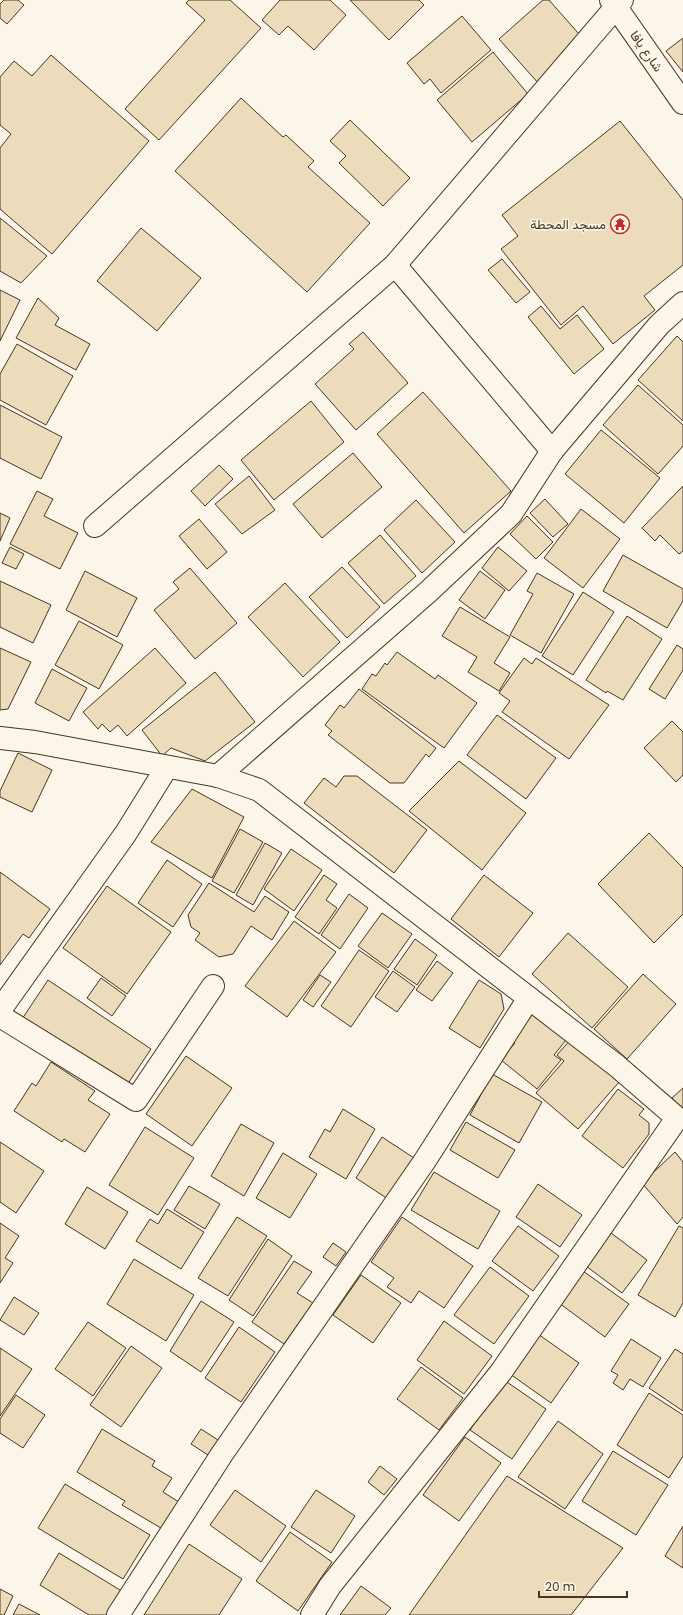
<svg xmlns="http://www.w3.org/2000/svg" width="683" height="1615" font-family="Poppins,Vazirmatn,sans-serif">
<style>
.building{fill:#ecdcbc;stroke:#4a3520}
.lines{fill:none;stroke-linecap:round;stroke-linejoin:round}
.minor-casing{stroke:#4a3520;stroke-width:24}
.minor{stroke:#fbf6e9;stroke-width:22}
.labels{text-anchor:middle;stroke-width:3;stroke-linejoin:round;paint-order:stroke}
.street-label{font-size:13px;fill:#4a3520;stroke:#fbf6e9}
.poi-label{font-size:13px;fill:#4a3520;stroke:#fbf6e9;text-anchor:end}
</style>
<rect width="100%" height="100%" fill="#fbf6e9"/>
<g class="building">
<polygon points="4,0 18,0 24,5 7,24 0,18 0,4"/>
<polygon points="189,0 230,0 261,28 159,140 125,109 205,20 186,3"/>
<polygon points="280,0 330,0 346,15 314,50 288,26 279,35 262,20"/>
<polygon points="350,0 419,0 424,5 389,40"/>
<polygon points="543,0 549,0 586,42 539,84 499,39"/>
<polygon points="462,16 491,50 441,93 430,79 424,84 407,63"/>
<polygon points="683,38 683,72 666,51"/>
<polygon points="493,52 528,94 472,142 437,100"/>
<polygon points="51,55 149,141 52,254 0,209 0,148 11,134 0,125 0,77 14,61 32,76"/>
<polygon points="241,98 283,137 286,135 314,161 308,167 370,223 307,292 175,171"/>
<polygon points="350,120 410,178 383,206 339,163 346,156 330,141"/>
<polygon points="620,121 683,200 683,265 644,296 655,310 613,344 583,306 561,325 501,249 518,236 502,215"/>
<polygon points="0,218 47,256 21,283 0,271"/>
<polygon points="141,228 201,278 157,331 97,281"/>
<polygon points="502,259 530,292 516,303 488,270"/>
<polygon points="0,290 20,300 0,341"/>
<polygon points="38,298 59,318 55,325 90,344 76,370 16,338"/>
<polygon points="541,306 560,329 577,315 604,349 574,374 528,317"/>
<polygon points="363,332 408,383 356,430 315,384 354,349 349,344"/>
<polygon points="677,336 683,342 683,421 638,380"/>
<polygon points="17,344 73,376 46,425 0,400 0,374"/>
<polygon points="638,385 683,425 683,446 658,474 603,425"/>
<polygon points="423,392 511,491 464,533 377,434"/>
<polygon points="311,401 344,442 274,500 241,460"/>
<polygon points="0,405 62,437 41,479 0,458"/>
<polygon points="601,430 660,478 624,523 565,474"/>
<polygon points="353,453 382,487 322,538 293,504"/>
<polygon points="219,465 233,479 205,506 191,491"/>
<polygon points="249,476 275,510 242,534 215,504"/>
<polygon points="683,486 683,551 679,554 660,535 655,541 642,528"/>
<polygon points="37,491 53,499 44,516 78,533 60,569 10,544"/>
<polygon points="545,499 568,524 553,537 530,513"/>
<polygon points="416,500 455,542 422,573 384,530"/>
<polygon points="581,509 620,539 583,588 544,558"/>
<polygon points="0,513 10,518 0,541"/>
<polygon points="527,516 553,542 536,559 510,534"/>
<polygon points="199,519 227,552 207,569 179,536"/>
<polygon points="380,535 416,576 384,604 348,563"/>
<polygon points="10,547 24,554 16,569 2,563"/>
<polygon points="498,547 527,571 509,591 482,568"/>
<polygon points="623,555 683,589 683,601 667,628 603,591"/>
<polygon points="342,567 380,607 347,638 309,597"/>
<polygon points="190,568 237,623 195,659 154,610 179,589 173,582"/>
<polygon points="85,571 137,598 117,637 66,610"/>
<polygon points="480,571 505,590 485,619 459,600"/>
<polygon points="537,573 574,594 541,653 510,635 533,594 527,591"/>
<polygon points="0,581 51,605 33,643 0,627"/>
<polygon points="285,583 340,642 303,677 248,617"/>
<polygon points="583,592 614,612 573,675 542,656"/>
<polygon points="460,607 510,637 494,663 510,673 499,691 468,672 477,657 442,636"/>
<polygon points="627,616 662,639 623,700 607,691 606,693 586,680"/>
<polygon points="79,621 123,645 99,689 55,665"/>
<polygon points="677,645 683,649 683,670 665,699 649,689"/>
<polygon points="0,648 31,662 8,709 0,710"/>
<polygon points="155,648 186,683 127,736 118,725 110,732 102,724 98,729 83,712"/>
<polygon points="397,652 435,679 438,675 477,703 444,748 362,689 372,674 376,676 385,663 387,665"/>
<polygon points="524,658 532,664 536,658 609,705 569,759 502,712 510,701 499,693"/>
<polygon points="52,669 87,688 69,721 35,703"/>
<polygon points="215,672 255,722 205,761 171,748 162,756 142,730"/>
<polygon points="359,689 436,748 429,757 426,754 404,783 390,783 328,735 332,731 325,725 340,705 344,708"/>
<polygon points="497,715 556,758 526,799 467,755"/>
<polygon points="672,721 683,732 683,775 676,782 644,748"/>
<polygon points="18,753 52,770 32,812 0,797 0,791"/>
<polygon points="459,761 526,813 482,870 409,811"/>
<polygon points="344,776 357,776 427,830 394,873 304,803 324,778 336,787"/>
<polygon points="192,789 244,817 212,878 151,842"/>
<polygon points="240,829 263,842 234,893 212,881"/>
<polygon points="649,833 683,868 683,914 654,943 598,884"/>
<polygon points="265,843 282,853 253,905 236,895"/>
<polygon points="291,849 322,870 294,911 264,889"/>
<polygon points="167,860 202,884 173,927 138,903"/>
<polygon points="0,872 50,909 29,938 23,934 0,965"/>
<polygon points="324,875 337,884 326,900 337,908 319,934 295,917"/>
<polygon points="484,875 533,913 499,957 451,919"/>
<polygon points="209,883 254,912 265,896 289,912 272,940 251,926 233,954 219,957 195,940 200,933 191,927 188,915"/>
<polygon points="107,886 171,932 127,994 63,948"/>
<polygon points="349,894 368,908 340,949 321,935"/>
<polygon points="382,913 412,934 388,968 358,946"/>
<polygon points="294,921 336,952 287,1017 245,986"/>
<polygon points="568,933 628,987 592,1028 532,974"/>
<polygon points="415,939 437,955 417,985 394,969"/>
<polygon points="359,950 389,971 351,1027 321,1006"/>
<polygon points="437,961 453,973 432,1001 416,990"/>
<polygon points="393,971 415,987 397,1012 375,997"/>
<polygon points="643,974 676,1004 627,1059 594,1029"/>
<polygon points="320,975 331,982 313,1007 303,1000"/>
<polygon points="101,978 126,996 112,1016 87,998"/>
<polygon points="48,980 151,1049 125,1088 22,1019"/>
<polygon points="479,980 501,994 504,1009 480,1048 449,1028"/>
<polygon points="537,1009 570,1035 554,1055 561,1060 537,1089 501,1060 515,1043 511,1040"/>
<polygon points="571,1039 620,1081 578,1129 536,1093 564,1061 557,1055"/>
<polygon points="186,1056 232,1088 192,1146 146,1114"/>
<polygon points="51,1062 95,1091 88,1100 110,1114 85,1152 64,1139 62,1142 14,1111 32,1083 36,1086"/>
<polygon points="492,1074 542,1102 519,1143 470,1115"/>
<polygon points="683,1088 683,1109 672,1098"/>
<polygon points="618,1089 644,1109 639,1115 649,1123 649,1134 623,1168 582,1136"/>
<polygon points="343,1109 375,1129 346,1179 309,1157 325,1129 330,1132"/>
<polygon points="466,1122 515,1150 498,1178 450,1150"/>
<polygon points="241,1124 274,1143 244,1196 211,1176"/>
<polygon points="145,1127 194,1158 158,1215 109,1185"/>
<polygon points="382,1137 414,1158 388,1199 356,1178"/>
<polygon points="0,1142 44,1171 16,1213 0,1202"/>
<polygon points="675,1152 683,1162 683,1217 677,1224 642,1183"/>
<polygon points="283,1153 317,1174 290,1218 256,1198"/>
<polygon points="434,1172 500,1211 478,1249 411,1210"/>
<polygon points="538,1184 582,1215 560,1247 516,1217"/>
<polygon points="189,1186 220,1204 205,1229 174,1210"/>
<polygon points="87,1187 128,1212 105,1249 65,1224"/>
<polygon points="167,1209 204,1232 181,1269 136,1241 150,1219 158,1224"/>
<polygon points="237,1217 267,1236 228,1296 198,1278"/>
<polygon points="402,1217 473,1266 444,1308 419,1291 411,1303 387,1287 394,1278 371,1262"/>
<polygon points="0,1223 19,1236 5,1258 13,1263 0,1283"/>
<polygon points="518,1226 559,1256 533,1291 492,1261"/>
<polygon points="679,1226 683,1228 683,1303 675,1317 638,1295"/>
<polygon points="611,1233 647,1260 622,1293 586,1266"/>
<polygon points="268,1239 292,1256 253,1316 229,1300"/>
<polygon points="333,1243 346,1252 336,1266 323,1257"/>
<polygon points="134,1259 194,1295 166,1341 107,1304"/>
<polygon points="294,1261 312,1272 297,1293 313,1303 284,1344 252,1322"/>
<polygon points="490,1267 529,1296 494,1344 454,1315"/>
<polygon points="583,1271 629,1304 605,1337 559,1303"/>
<polygon points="361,1275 401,1303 373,1343 333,1315"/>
<polygon points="14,1297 39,1313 24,1335 0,1320"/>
<polygon points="201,1301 234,1322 201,1372 170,1351"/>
<polygon points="444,1321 492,1356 464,1394 417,1360"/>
<polygon points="88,1322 126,1348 93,1396 55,1369"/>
<polygon points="239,1327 275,1352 241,1402 205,1378"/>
<polygon points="538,1334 579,1363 551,1403 510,1374"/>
<polygon points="631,1339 661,1358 643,1387 630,1379 623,1390 613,1383 618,1375 611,1371"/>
<polygon points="131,1346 162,1368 121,1427 90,1405"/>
<polygon points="0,1348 32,1369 0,1416"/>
<polygon points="675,1349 683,1354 683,1411 649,1388"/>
<polygon points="421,1367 463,1398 439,1430 397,1399"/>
<polygon points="504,1380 546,1409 512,1459 470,1430"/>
<polygon points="649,1393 683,1415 683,1456 669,1478 617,1445"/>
<polygon points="16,1395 45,1415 23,1448 0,1433 0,1419"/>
<polygon points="558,1421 603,1454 565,1509 518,1477"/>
<polygon points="102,1429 155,1461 152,1466 172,1478 163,1492 182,1504 166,1531 122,1505 125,1501 77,1472"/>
<polygon points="201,1429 218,1440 208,1455 191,1444"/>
<polygon points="465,1437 501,1463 459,1521 423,1495"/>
<polygon points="613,1451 668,1485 636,1535 582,1501"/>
<polygon points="380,1466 397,1479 384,1495 368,1482"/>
<polygon points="507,1476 623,1548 571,1615 409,1615"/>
<polygon points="65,1484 150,1535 123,1579 38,1528"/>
<polygon points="235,1490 286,1526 261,1562 210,1525"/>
<polygon points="316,1490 355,1516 331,1553 291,1527"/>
<polygon points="683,1526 683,1568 665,1556"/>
<polygon points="290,1532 332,1562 298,1611 256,1581"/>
<polygon points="189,1544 242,1579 219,1615 144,1615"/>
<polygon points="59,1553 125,1593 113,1615 89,1615 40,1585"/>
<polygon points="361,1586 391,1608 385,1615 340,1615"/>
<polygon points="0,1589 13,1596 4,1615 0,1615"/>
<polygon points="19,1604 40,1615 13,1615"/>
</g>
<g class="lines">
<defs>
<g id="minor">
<polyline points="611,0 683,103"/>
<polyline points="395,265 552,451"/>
<polyline points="95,526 395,265 622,0"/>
<polyline points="0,738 35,742 218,776 259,790 617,1066 677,1118 501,1372 330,1586 312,1615"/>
<polyline points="218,776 428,592 511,514 552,451 659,325 683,303"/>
<polyline points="0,1010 126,833 167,767"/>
<polyline points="0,1016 136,1100 213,986"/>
<polyline points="118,1615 222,1454 424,1162 529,998"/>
</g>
</defs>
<use href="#minor" class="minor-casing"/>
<use href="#minor" class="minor"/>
</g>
<defs>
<symbol id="temple-ring" viewBox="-11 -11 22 22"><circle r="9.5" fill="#fbf6e9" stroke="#c62828" stroke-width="1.5"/><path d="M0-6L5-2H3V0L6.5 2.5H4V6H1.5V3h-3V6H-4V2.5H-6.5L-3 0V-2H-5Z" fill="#c62828"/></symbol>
</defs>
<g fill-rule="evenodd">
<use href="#temple-ring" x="609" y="213" width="22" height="22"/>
</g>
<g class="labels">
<g class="street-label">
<text transform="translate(647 51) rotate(55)" y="5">شارع يافا</text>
</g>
<g class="poi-label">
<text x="606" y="229">مسجد المحطة</text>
</g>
</g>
<path d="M539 1591v6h88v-6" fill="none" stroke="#4a3520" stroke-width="2"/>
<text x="545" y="1591" font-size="12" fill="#4a3520" stroke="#fbf6e9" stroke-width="3" paint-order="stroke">20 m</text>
</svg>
